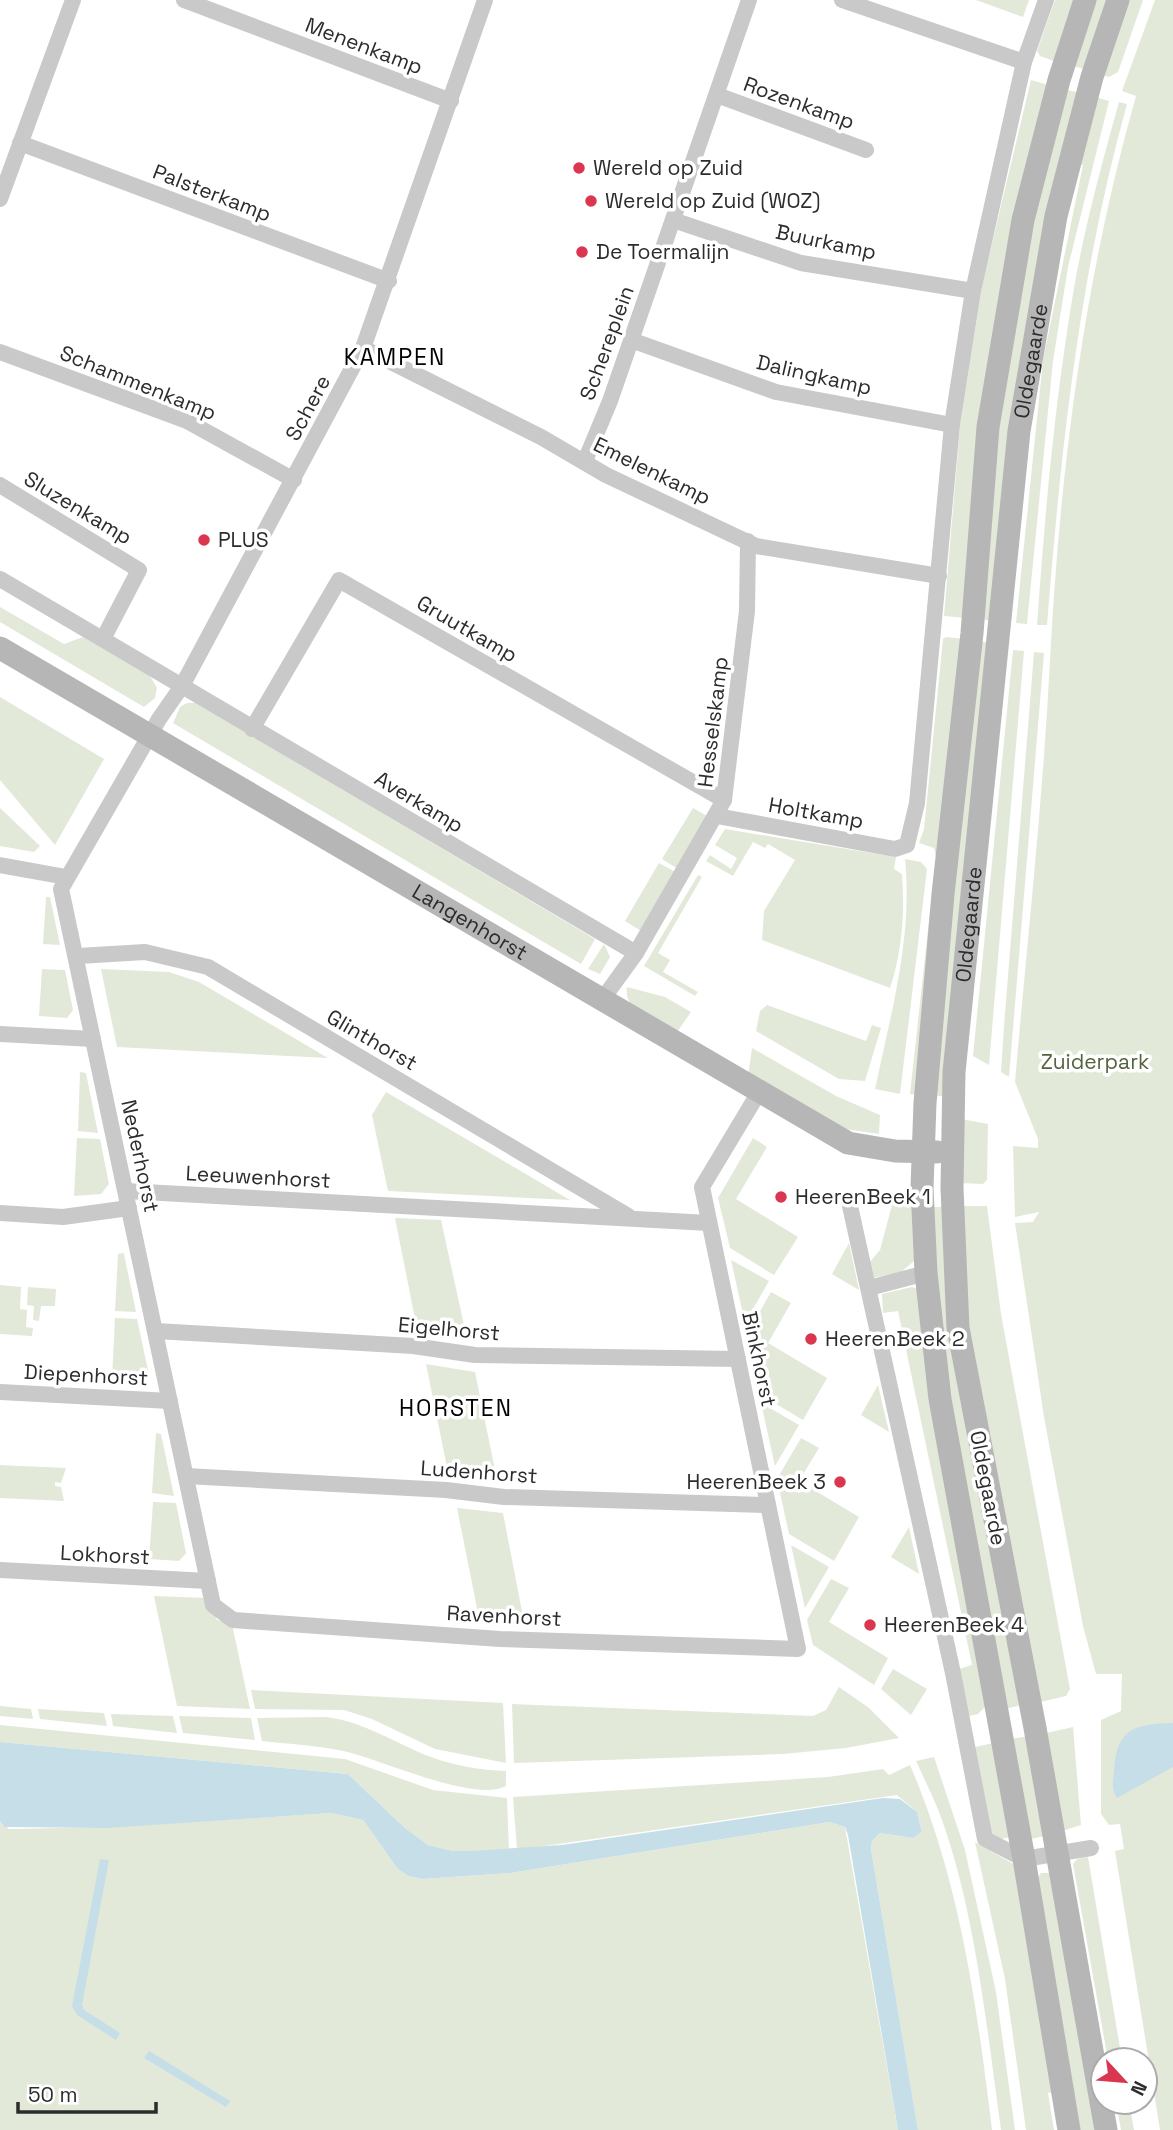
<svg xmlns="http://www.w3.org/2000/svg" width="1173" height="2130" font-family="'Space Grotesk',sans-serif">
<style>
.green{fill:#e3e9d9}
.water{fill:#c6dee8}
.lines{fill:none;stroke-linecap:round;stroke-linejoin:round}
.street{stroke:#c9c9c9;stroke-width:16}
.secondary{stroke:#b6b6b6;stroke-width:23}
.poi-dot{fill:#da3650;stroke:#fff;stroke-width:2.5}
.labels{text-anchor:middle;stroke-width:7;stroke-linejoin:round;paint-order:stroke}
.street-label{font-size:21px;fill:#2c2c2c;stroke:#fff}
.poi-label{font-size:21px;fill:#2c2c2c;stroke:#fff;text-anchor:start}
.park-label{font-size:21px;fill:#52643c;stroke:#fff}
.neighbourhood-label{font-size:23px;letter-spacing:2px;fill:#000;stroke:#fff}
</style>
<rect width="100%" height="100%" fill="#fff"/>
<g class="green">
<polygon points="976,0 1029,0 1023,17"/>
<polygon points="1055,0 1079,0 1059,63 1040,56 1037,51"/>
<polygon points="1091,0 1111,0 1088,70 1069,65"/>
<polygon points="1123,0 1143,0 1118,72 1109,77 1098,74"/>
<path d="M1155 0H1173V2130H1160L1115 1851 1124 1849 1120 1824 1109 1825 1101 1814V1720L1121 1711 1122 1674H1096L1083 1626 1044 1417 1015 1223 1033 1222 1039 1212 1015 1217 1013 1146 1038 1148V1139L1015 1082C1027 941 1043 801 1050 660 1060 470 1084 279 1136 96L1122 91Z"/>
<polygon points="1031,80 1052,86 966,618 944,616 960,426 982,285"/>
<polygon points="1062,89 1081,93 996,621 978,619 1007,338"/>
<polygon points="1092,96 1109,101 1068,267 1053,361 1027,624 1016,623 1043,360 1083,165 1075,162"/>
<path d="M1119 102 1127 104C1079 276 1061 449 1047 625H1037C1045 512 1055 399 1074 288 1085 225 1102 163 1119 102Z"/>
<polygon points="0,607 64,644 83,637 150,676 157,688 155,698 144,707 0,622"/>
<polygon points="946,637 964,639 919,1095 910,1094 936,857 934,848 919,843 924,829 943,639"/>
<polygon points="977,641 993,643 948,1097 932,1095"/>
<polygon points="1013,650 1024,651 989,1065 973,1056"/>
<polygon points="1034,652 1044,653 1009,1077 1001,1072 1004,1026"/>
<polygon points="0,697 104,759 55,845 0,780"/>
<polygon points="187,703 196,703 595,939 581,964 173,723 180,707"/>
<polygon points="0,808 40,846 34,852 0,846"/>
<polygon points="693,808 709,817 678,869 662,859"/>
<path d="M725 829 896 857 894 869 902 874C905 912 902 952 890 988L762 940 764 911 795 860 768 844 765 848 753 842 733 876 706 861 710 855 731 869 737 858 715 845Z"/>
<path d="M905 859 921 862 927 869 900 1094 875 1089C891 1013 913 937 905 859Z"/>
<polygon points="659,863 677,873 643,932 625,921"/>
<polygon points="698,875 702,877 658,953 670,960 663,972 698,992 695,996 644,966"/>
<polygon points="46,897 50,897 60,945 43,944"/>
<polygon points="604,944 610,957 600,974 588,969"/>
<polygon points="42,969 65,970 73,1010 67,1018 39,1016"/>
<polygon points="101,969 169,972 199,982 328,1058 117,1047"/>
<path d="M627 987 665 997 691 1012 677 1032C658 1022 623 1013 627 987Z"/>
<polygon points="767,1005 866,1041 872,1025 881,1028 865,1081 839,1079 756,1031 760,1011"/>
<polygon points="752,1048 836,1096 880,1115 879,1134 845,1129 748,1076"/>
<polygon points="80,1072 86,1073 98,1133 78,1131"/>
<polygon points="386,1092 570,1200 388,1191 372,1115"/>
<polygon points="961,1119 988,1124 987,1180 983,1184 959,1183"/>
<polygon points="77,1138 100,1139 109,1184 101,1194 74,1196"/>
<polygon points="753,1138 767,1147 736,1199 798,1237 774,1275 730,1248 718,1198"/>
<polygon points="892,1205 917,1206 914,1261 901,1272 872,1278 869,1263 880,1250"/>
<polygon points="960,1206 987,1206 1001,1314 1070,1689 1066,1696 1036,1703 967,1321"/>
<polygon points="930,1207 946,1207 1023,1705 1004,1709 943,1380"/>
<polygon points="395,1218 441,1220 467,1339 417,1329"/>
<polygon points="849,1243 859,1290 832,1274"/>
<polygon points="124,1253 124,1254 136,1312 115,1311 118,1254"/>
<polygon points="731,1260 769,1281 745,1323"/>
<polygon points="0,1285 21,1287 20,1309 27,1310 26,1327 33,1328 32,1336 0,1334"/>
<polygon points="28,1287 56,1289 55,1306 41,1306 39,1321 33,1320 34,1306 27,1305"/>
<polygon points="912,1287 917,1289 989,1703 978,1714 969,1716 959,1669 972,1665 898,1311 883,1313 882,1294"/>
<polygon points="771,1292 791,1303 768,1343 827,1378 803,1420 759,1394 747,1334"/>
<polygon points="115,1318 137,1319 148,1370 130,1381 112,1379"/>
<polygon points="426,1364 475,1372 497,1480 448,1472"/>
<polygon points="878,1385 889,1432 861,1415"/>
<polygon points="761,1403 799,1425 775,1466"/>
<polygon points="156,1433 161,1434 174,1496 152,1493"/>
<polygon points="801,1438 819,1448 799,1481 859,1517 834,1561 789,1534 777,1479"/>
<polygon points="0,1465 66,1468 61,1483 55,1482 55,1486 61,1487 64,1501 0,1498"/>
<polygon points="153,1502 176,1503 186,1553 179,1561 149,1559"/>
<polygon points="457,1508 503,1513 524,1622 479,1618"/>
<polygon points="909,1527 919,1574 891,1557"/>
<polygon points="791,1545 829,1567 805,1608"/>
<polygon points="831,1579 849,1588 829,1622 888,1658 874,1685 813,1645 807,1620"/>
<polygon points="154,1596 207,1598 217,1620 232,1624 250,1709 177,1706"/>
<polygon points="893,1669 927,1689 911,1715 881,1689"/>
<polygon points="839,1687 869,1708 899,1738 846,1748 783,1754 514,1763 512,1704 813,1716 826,1710"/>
<polygon points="251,1690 503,1703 506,1763 435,1749 372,1719 344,1710 255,1709"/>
<polygon points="0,1706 31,1709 33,1719 0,1716"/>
<polygon points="38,1709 104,1713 107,1726 40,1719"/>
<polygon points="111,1714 173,1716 177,1733 113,1726"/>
<polygon points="179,1716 251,1718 255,1740 183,1733"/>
<path d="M325 1717C364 1721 396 1744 431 1757 455 1766 481 1770 506 1771V1786C474 1804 375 1756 338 1750 313 1745 287 1744 262 1741L257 1718Z"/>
<polygon points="0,1725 345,1759 433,1790 507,1798 509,1851 453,1851 428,1845 405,1828 348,1774 0,1742"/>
<polygon points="1073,1727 1081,1825 1059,1832 1042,1734"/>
<polygon points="1030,1736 1044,1836 1031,1839 1009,1739"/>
<polygon points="998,1742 1015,1836 997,1840 992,1837 975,1747"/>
<path d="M934 1757 965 1850 996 1992 1015 2130H1001C987 2030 976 1916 942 1820 935 1800 925 1781 916 1761Z"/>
<path d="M910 1765C960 1881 977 2006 992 2130H918L871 1849 872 1841 880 1833 913 1838 922 1832 917 1812 897 1795 517 1850 513 1797 828 1777 883 1769 889 1775Z"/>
<polygon points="331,1813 363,1820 397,1868 408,1876 423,1879 510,1873 830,1822 845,1827 898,2130 0,2130 0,1821 9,1829 111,1827"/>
<polygon points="975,1842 1020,1868 1053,2092 1048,2093 1054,2130 1026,2130 1005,1979"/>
<polygon points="1088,1857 1122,2060 1108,2060 1073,1864 1077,1859"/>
<polygon points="1041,1873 1051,1873 1100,2130 1078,2130 1034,1883"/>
<polygon points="1116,2102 1129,2102 1134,2130 1121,2130"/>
</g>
<g class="water">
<path d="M1173 1723V1767L1117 1798C1111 1790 1113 1781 1114 1771 1116 1728 1135 1724 1173 1723Z"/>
<polygon points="0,1742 348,1774 405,1828 428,1845 453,1851 472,1851 562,1845 883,1798 900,1799 917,1812 922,1832 913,1838 880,1833 872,1841 871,1849 918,2130 898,2130 848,1835 845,1827 830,1822 510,1873 423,1879 408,1876 397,1868 363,1820 331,1813 108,1828 5,1827 0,1821"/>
<polygon points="100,1859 109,1860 82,2005 84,2010 120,2033 116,2040 77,2015 72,2006"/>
<polygon points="149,2051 230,2101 226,2107 144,2058"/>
</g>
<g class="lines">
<g class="street">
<polyline points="184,0 451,101"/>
<polyline points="485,0 363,348 182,686 159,719 61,889 213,1605 233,1620 500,1639 798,1649 702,1187 759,1092"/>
<polyline points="842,0 1024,62"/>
<polyline points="717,95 866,150"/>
<polyline points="20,143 389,281"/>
<polyline points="0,199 73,0"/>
<polyline points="673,220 801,263 973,291"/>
<polyline points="631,340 776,392 952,425"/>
<polyline points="363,348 541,437 606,475 756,546 939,576"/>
<polyline points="0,352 187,421 294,480"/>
<polyline points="585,461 610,401 749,0"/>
<polyline points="0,485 139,570 103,639"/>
<polyline points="0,579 636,953"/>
<polyline points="252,729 339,580 724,800"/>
<polyline points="717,816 895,849 907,845 917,803 952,425 973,291 1024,62 1046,0"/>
<polyline points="0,865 66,877"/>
<polyline points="78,956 145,952 208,967 628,1216"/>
<polyline points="602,1000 636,953 724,800 747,611 748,541"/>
<polyline points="0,1034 93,1039"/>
<polyline points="126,1191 709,1223"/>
<polyline points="850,1206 953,1673 985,1839 1024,1859 1091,1848"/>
<polyline points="0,1213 63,1217 129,1208"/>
<polyline points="869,1288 926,1273"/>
<polyline points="156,1331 413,1346 475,1355 738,1359"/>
<polyline points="0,1392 170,1401"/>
<polyline points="186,1476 446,1490 504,1497 768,1505"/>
<polyline points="0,1570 208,1581"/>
</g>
<g class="secondary">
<path id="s1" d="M0 648 848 1143 895 1151 937 1152"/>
<polyline points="1069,2130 1024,1859 940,1399 926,1273 922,1188 925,1103 943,894 972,633 988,427 1023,220 1059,80 1085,0"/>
<path id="s2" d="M1106 2130 1035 1728 958 1328 952 1188 954 1072 1019 431 1056 216 1092 77 1118 0"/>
</g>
</g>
<g class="poi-dot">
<circle cx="579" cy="168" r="7"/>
<circle cx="591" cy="201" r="7"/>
<circle cx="582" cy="252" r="7"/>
<circle cx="204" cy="540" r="7"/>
<circle cx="781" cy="1197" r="7"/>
<circle cx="811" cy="1339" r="7"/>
<circle cx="840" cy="1482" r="7"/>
<circle cx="870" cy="1625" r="7"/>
</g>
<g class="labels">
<g class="street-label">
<text transform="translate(364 46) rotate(21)" y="7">Menenkamp</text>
<text transform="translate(799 103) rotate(20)" y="7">Rozenkamp</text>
<text transform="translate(212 193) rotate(21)" y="7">Palsterkamp</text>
<text transform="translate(826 242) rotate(12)" y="7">Buurkamp</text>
<text transform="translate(607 343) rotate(-70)" y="7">Schereplein</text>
<text dy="7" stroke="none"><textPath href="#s2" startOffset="1787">Oldegaarde</textPath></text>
<text transform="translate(814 375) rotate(13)" y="7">Dalingkamp</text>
<text transform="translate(138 383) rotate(22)" y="7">Schammenkamp</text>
<text transform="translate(308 408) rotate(-62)" y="7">Schere</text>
<text transform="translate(652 471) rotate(26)" y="7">Emelenkamp</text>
<text transform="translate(78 508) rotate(31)" y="7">Sluzenkamp</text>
<text transform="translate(467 629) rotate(30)" y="7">Gruutkamp</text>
<text transform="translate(713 722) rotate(-83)" y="7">Hesselskamp</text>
<text transform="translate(419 802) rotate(31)" y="7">Averkamp</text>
<text transform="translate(816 813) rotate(10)" y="7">Holtkamp</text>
<text dy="7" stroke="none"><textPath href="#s1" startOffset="544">Langenhorst</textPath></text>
<text dy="7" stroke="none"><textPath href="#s2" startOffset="1220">Oldegaarde</textPath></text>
<text transform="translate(372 1040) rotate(30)" y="7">Glinthorst</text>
<text transform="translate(140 1156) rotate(78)" y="7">Nederhorst</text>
<text transform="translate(258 1177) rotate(3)" y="7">Leeuwenhorst</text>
<text transform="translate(449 1329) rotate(5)" y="7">Eigelhorst</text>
<text transform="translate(759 1359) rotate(78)" y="7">Binkhorst</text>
<text transform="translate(86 1375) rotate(3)" y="7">Diepenhorst</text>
<text transform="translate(479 1472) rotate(4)" y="7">Ludenhorst</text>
<text transform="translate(988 1488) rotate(79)" y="7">Oldegaarde</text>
<text transform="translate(105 1555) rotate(3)" y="7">Lokhorst</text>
<text transform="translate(504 1616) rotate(3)" y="7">Ravenhorst</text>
</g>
<g class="poi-label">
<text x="593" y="175">Wereld op Zuid</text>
<text x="605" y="208">Wereld op Zuid (WOZ)</text>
<text x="596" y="259">De Toermalijn</text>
<text x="218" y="547">PLUS</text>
<text x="795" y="1204">HeerenBeek 1</text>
<text x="825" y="1346">HeerenBeek 2</text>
<text x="826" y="1489" text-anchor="end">HeerenBeek 3</text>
<text x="884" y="1632">HeerenBeek 4</text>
</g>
<g class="park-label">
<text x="1095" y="1069">Zuiderpark</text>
</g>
<g class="neighbourhood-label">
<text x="395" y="365">KAMPEN</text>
<text x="456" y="1416">HORSTEN</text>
</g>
</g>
<g transform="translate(1124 2081) rotate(116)"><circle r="33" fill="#ffffff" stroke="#ababab" stroke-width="2"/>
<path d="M0-5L12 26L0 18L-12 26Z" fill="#da3650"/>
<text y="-10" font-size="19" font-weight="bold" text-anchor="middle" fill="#2c2c2c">N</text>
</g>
<path d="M18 2102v10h138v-10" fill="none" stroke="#2c2c2c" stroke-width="3.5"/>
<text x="28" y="2102" font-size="21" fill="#2c2c2c" stroke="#ffffff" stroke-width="5" paint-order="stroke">50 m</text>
</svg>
